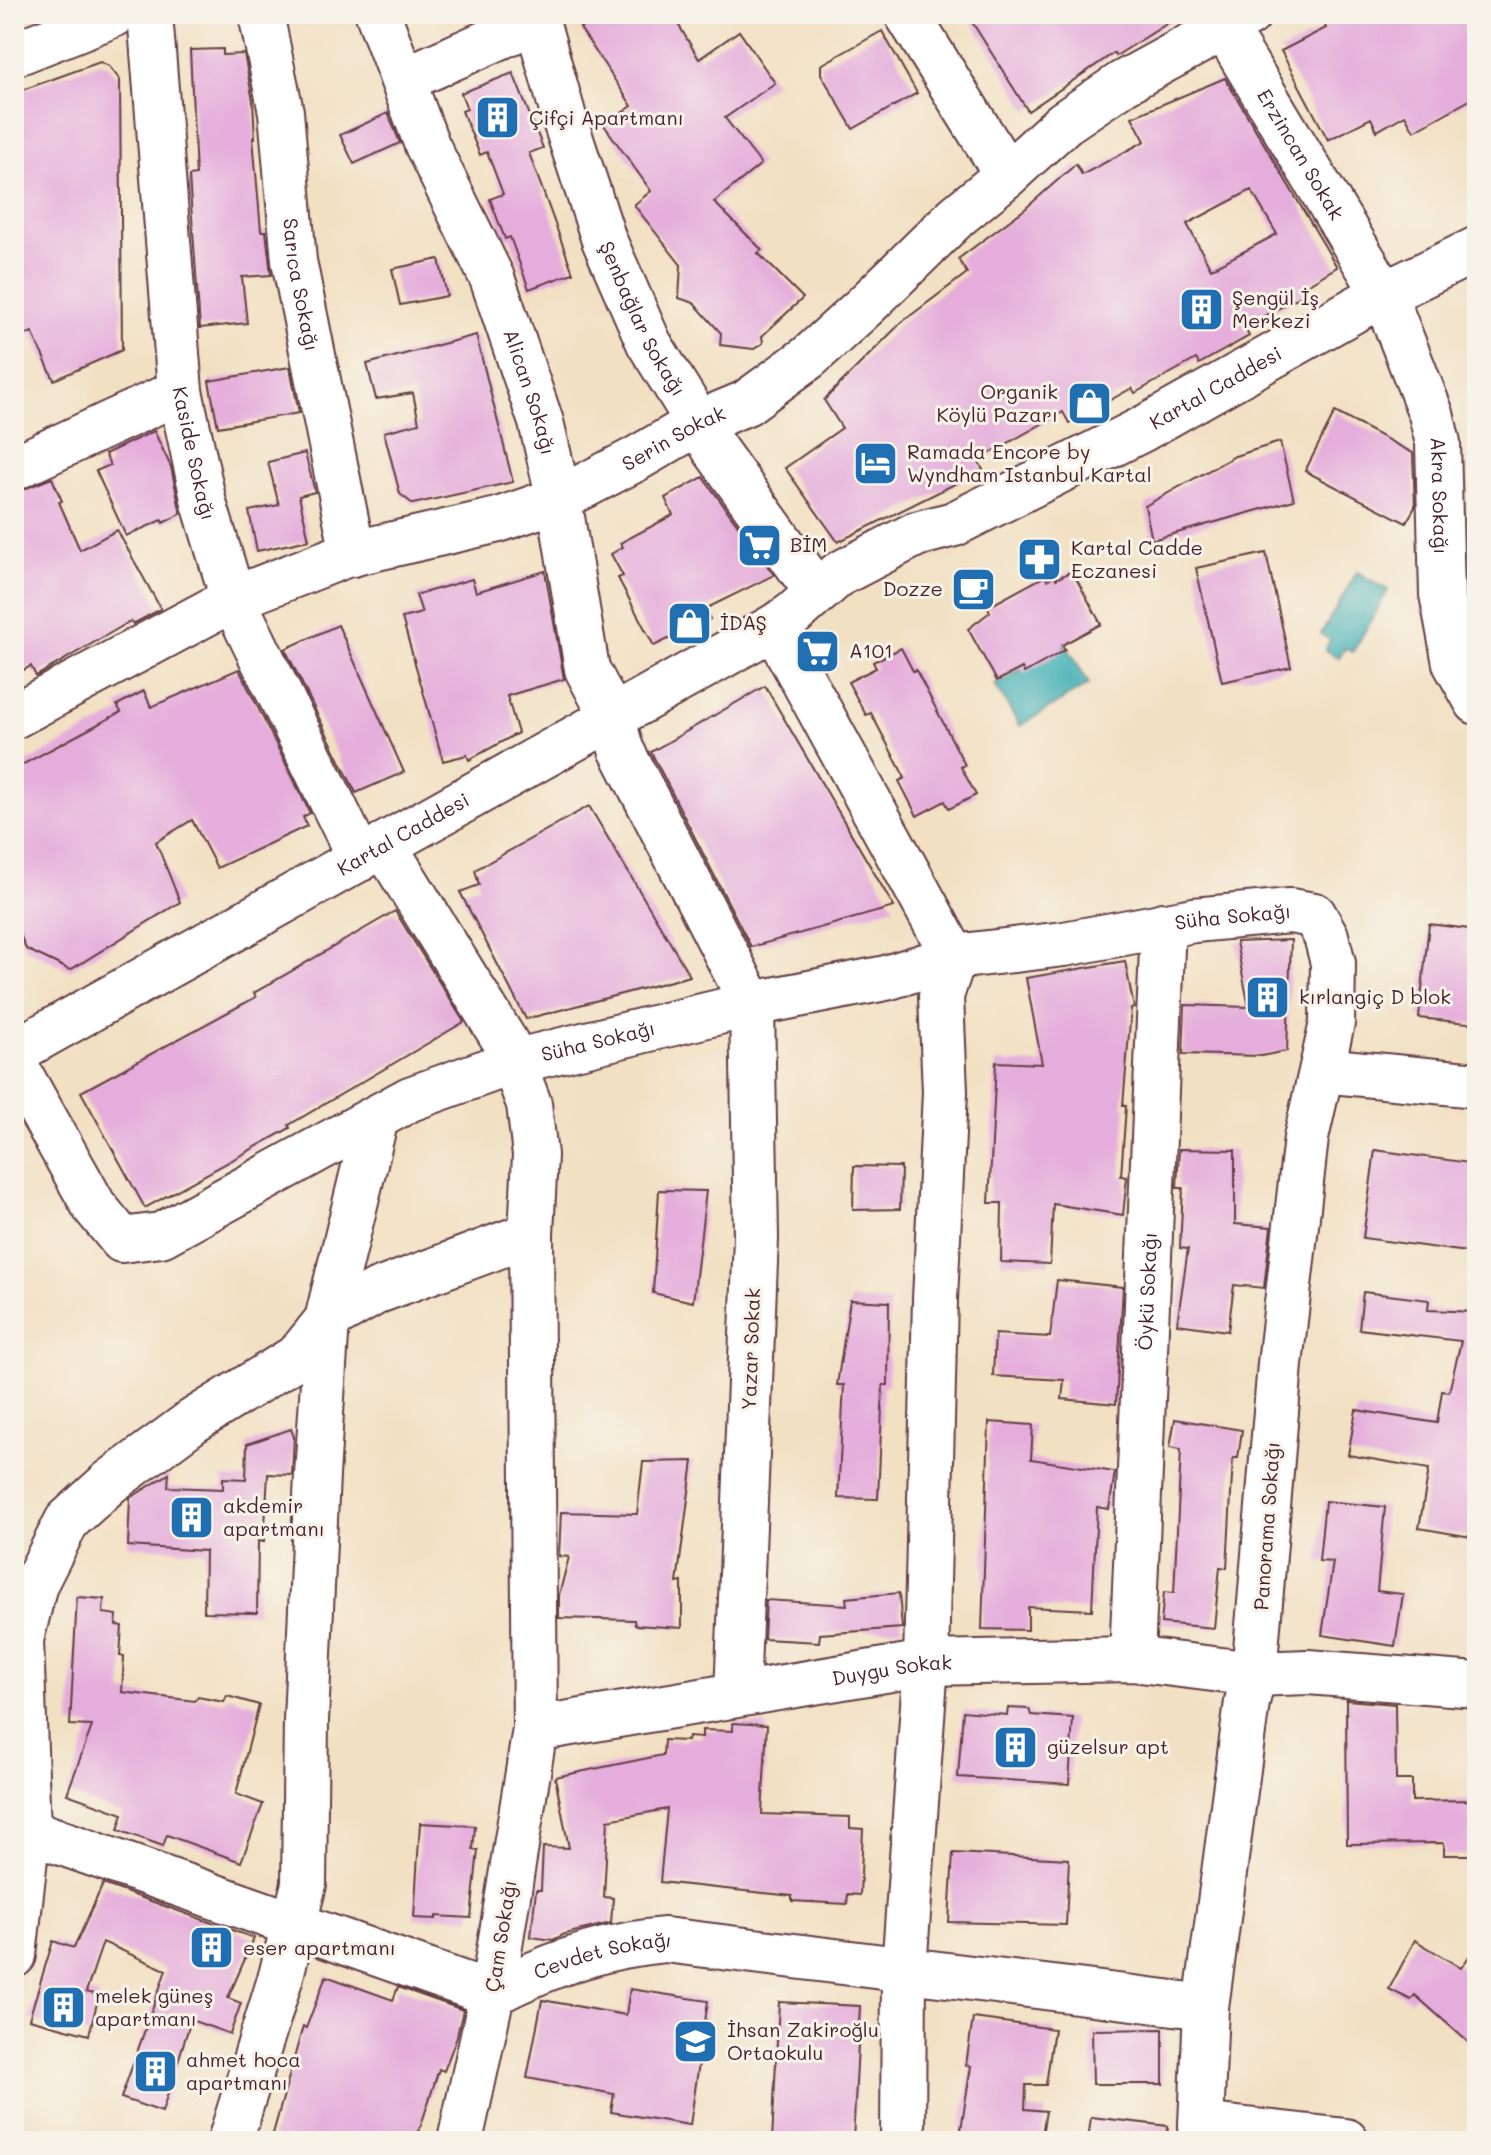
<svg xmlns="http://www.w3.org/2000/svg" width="1491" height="2155" font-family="Mali,sans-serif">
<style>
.water{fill:#3daeb4;stroke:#446670;stroke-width:2}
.building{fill:#e5addb;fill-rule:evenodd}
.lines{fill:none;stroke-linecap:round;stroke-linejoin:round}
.minor-casing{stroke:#633c42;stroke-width:48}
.major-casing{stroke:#633c42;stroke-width:48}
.minor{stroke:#fff;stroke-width:44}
.major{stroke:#fff;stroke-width:44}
.labels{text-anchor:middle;stroke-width:6;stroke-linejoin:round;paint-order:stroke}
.poi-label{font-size:20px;fill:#4a1f2b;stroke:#f7f3e8;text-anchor:start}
.street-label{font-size:20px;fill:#4a1f2b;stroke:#f7f3e8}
</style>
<rect width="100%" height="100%" fill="#f7f3e8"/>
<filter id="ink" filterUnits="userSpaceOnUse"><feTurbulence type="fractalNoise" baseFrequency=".0125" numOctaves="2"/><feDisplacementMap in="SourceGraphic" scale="16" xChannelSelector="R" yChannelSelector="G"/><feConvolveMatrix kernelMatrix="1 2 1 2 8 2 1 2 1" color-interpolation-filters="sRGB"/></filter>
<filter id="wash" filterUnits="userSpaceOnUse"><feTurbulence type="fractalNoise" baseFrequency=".006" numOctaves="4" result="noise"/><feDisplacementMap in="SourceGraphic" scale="32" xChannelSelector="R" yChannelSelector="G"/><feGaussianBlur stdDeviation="1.8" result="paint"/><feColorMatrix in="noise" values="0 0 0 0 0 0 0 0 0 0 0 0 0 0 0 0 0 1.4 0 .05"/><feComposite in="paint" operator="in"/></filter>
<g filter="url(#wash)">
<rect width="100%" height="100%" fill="#f2e0c3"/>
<g class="water">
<polygon points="1357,572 1388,590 1353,652 1345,648 1339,658 1325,650 1330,640 1321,634"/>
<polygon points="1065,643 1089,684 1020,726 995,685"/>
</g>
<g id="blocks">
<g class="building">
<polygon points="603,14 672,14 699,59 739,31 775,83 725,118 761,164 714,202 762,250 758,253 803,298 762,336 763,343 754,349 720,345 721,333 694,303 679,298 681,265 634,205 651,191 604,125 632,106 580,28"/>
<polygon points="967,14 1182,14 1116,56 1114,53 1028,111"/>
<polygon points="1349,14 1477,14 1477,96 1414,131 1405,115 1377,131 1371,118 1328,140 1281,51 1326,28 1325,25"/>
<polygon points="882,31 917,93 853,129 821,74 821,65"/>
<polygon points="223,49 223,55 244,54 253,101 255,138 253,138 261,231 266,231 271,275 242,277 247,323 200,328 189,176 196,175 190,50"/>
<polygon points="100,62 109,66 120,80 122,350 54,380 32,332 14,340 14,93"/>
<polygon points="513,73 543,148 529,153 573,273 529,289 510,237 505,239 490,199 503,194 487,152 480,155 462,111 467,109 461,93"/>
<path d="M1225 78 1337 267 1302 288 1305 294 1244 327 1249 336 1199 364 1196 359 1135 393 1132 388 1069 423 1063 412 978 460 983 470 838 542 785 468 842 428 824 400 902 322 967 273 958 259 1025 209 1076 164 1082 175 1145 141 1132 117ZM1251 190 1277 234 1211 269 1187 224Z"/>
<polygon points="388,113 400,143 354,164 340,135"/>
<polygon points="439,259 447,296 400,305 392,269"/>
<polygon points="476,335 513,482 413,504 400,494 384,432 419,423 413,393 376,399 367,364"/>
<polygon points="290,367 299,413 218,427 209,381"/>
<polygon points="1335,412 1413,453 1415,507 1406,523 1305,471"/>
<polygon points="154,431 171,467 181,514 163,523 162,520 126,536 96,471 110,465 105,454"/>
<polygon points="1280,442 1294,500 1152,540 1145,506 1235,456"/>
<polygon points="305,453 315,492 299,496 309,540 257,551 249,511 279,505 268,462"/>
<polygon points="703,477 774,575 705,609 710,619 654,646 618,578 623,576 611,554 623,547 620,543 673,515 665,498"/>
<polygon points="52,478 62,501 59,502 80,550 117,530 161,609 133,624 131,621 36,676 31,666 14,675 14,493"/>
<polygon points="1266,553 1291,667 1222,682 1196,568"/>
<polygon points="545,571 564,679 507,696 518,733 469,760 467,755 443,761 402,618 422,613 416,595 472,579 476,592"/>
<polygon points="1072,571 1101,624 1062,645 1065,650 1024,673 1022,668 997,681 968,629 990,612 988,607 1045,576 1047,580 1055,576 1056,579"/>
<polygon points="338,625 404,772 356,793 285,649"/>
<polygon points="901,648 913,671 916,670 965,765 961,767 976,795 949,809 945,801 917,816 899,781 905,778 871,713 866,715 848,682 876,668 873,662"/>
<polygon points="239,669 310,813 303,817 307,826 217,868 192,820 156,842 180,902 70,970 26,949 14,920 14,769 121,712 117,705 144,691 151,707"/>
<polygon points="765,686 894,907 751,947 651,752"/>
<polygon points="589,806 690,976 526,1019 460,892 479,885 475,870"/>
<polygon points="395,911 464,1022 289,1125 290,1128 145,1208 81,1092 256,997 254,993"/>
<polygon points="1429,924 1477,930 1477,1024 1419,1018"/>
<polygon points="1291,940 1287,1051 1261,1056 1183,1054 1185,1005 1249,1007 1236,942"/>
<polygon points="1125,961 1134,1008 1131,1009 1123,1106 1126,1106 1121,1176 1127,1177 1123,1215 1053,1204 1050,1264 1001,1262 1002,1203 989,1203 996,1062 1042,1064 1026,978"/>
<polygon points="1179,1149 1235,1150 1235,1224 1271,1227 1264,1288 1234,1285 1228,1331 1177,1324 1188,1249 1180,1248 1183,1188 1177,1188"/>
<polygon points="1375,1150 1477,1164 1475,1253 1363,1238"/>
<polygon points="854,1166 901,1167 900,1209 853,1210"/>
<polygon points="659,1190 706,1191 693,1302 653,1293"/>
<polygon points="1057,1280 1123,1287 1116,1404 1062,1399 1064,1380 993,1376 995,1334 1050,1337"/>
<polygon points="1363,1292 1429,1300 1428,1310 1477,1312 1477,1538 1419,1528 1429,1469 1348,1455 1356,1410 1437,1423 1442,1391 1449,1392 1461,1341 1359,1329"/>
<polygon points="850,1300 889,1302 888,1385 883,1385 878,1499 838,1498 844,1385 837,1385"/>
<polygon points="1175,1419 1242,1430 1238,1458 1233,1458 1227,1568 1220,1567 1214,1628 1161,1623 1164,1592 1174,1593 1181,1449 1170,1447"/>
<polygon points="989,1422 1033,1425 1031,1459 1115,1472 1109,1509 1097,1507 1092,1610 1028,1607 1028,1630 982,1629"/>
<polygon points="291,1429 294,1437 292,1475 268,1474 264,1542 258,1541 257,1613 204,1612 205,1551 128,1546 130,1498 169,1474 168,1487 223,1489 223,1478 246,1479 247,1444"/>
<polygon points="693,1461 677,1583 682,1582 682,1628 635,1625 634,1620 559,1618 559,1595 569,1557 559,1556 561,1512 637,1514 643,1462"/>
<polygon points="1325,1501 1385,1507 1377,1591 1403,1594 1395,1646 1322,1635 1333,1562 1319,1561"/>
<polygon points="899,1593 902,1628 820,1634 819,1642 764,1639 766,1600 847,1605 846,1598"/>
<polygon points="77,1597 104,1599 103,1613 117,1615 116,1625 122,1626 120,1656 124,1656 122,1692 195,1701 198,1697 224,1702 227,1696 259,1705 236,1794 263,1804 241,1862 167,1835 163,1846 118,1830 123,1814 67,1794 92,1726 70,1725"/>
<polygon points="1346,1700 1395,1704 1396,1780 1412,1780 1412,1801 1477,1800 1477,1855 1444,1855 1444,1843 1347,1844"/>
<polygon points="1008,1708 1029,1709 1031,1715 1073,1718 1069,1784 958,1777 963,1711 1007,1715"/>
<polygon points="733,1723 767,1725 762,1814 850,1817 850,1828 863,1829 860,1895 848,1894 847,1904 792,1901 792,1896 660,1882 667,1809 608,1820 604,1897 613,1898 611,1923 565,1934 553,1940 531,1937 536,1890 541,1890 543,1847 569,1848 555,1777 663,1755 664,1740 687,1741 688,1737 702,1738 702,1730 733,1731"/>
<polygon points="420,1823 475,1826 473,1850 478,1850 471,1918 436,1916 436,1919 414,1918"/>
<polygon points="953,1853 1069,1859 1066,1925 949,1922"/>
<polygon points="103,1884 254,1938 228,1998 241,2003 230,2034 191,2020 162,2112 121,2098 166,1970 103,1942 86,1992 99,1995 89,2035 29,2019 53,1941 74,1948"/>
<polygon points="1415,1940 1461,1968 1477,1945 1477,2050 1415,1995 1411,2000 1389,1989"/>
<polygon points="326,1976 393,2000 398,1987 463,2010 457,2036 444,2071 439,2069 416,2141 271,2141 303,2026 306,2028"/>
<polygon points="630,1989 708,2001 690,2125 611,2112 614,2094 527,2078 542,2000 626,2015"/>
<polygon points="779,2002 860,2006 853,2141 772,2141"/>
<polygon points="973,2018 1054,2029 1046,2085 1026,2085 1025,2109 1046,2111 1041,2141 989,2141 960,2136 971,2066 966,2065"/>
<polygon points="1163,2029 1163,2084 1093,2084 1092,2030"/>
<polygon points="1091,2117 1168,2126 1167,2141 1088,2141"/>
</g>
</g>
</g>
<g filter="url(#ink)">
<use href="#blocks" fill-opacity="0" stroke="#633c42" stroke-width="2"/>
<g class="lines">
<defs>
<g id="minor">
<path id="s1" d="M150 14 180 391 204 503 233 599 360 859"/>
<path id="s2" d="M261 14 281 112 294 261 353 554"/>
<path id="s3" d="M378 14 427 145 492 278 541 422 559 499 587 669 613 719 621 749 752 1004 756 1238 737 1694"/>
<path id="s4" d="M535 14 565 121 604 240 649 343 715 450 817 592"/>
<polyline points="907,14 1007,175"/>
<path id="s5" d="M1216 14 1384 294 1431 414 1438 443 1442 594 1455 663 1477 702"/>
<polyline points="14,54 115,14"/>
<polyline points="403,80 538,20"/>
<polyline points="14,468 180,391"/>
<polyline points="774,627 954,957 941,996 945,1092 935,1299 926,1663 904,1969 903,2141"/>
<path id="s6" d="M14 716 233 599 346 555 498 520 559 499 636 459 698 423 746 403 809 357 865 306 957 216 1007 175 1064 123 1123 83 1249 14"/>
<polyline points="384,845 506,1043 529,1104 535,1155 531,1234"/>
<path id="s7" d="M14 1063 94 1206 122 1240 161 1235 410 1099 513 1062 752 1004 886 978 954 957 1064 944 1194 920 1290 911 1314 915 1326 936 1333 963 1332 1023 1306 1138 1280 1364 1254 1674 1247 1702 1206 2007 1201 2125 1204 2141"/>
<polyline points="1322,1070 1477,1085"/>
<path id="s8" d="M1132 1659 1163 925"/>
<path id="s9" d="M535 1729 926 1663 1132 1659 1254 1674 1308 1672 1477 1685"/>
<path id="s10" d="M28 1831 492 1994C547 1965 604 1945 665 1940L1206 2007"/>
<polyline points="14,1955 28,1831 21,1640 35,1584 67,1521 110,1482 193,1421 298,1356 327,1320 378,1291 531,1234 535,1729 492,1994 460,2141"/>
<polyline points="1201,2125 1346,2141"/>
<polyline points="230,2141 281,1976 304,1884 306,1721 317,1475 327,1320 376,1118"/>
</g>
<g id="major">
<path id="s11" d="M14 1052 774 627 792 615 839 574 916 534 954 524 1141 430 1372 300 1477 249"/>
</g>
</defs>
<use href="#minor" class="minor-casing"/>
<use href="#major" class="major-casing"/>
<use href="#minor" class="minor"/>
<use href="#major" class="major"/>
</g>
</g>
<defs>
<symbol id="building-square" viewBox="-11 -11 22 22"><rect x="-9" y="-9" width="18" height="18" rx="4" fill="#1f6fb2" stroke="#f7f3e8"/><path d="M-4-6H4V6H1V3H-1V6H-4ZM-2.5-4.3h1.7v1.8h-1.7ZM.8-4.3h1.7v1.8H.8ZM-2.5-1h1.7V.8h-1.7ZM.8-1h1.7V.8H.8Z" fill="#fff"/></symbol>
<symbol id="shop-square" viewBox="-11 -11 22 22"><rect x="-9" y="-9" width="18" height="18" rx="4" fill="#1f6fb2" stroke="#f7f3e8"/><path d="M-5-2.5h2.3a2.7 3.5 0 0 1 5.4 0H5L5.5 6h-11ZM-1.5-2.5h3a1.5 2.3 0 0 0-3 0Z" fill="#fff"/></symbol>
<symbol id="hotel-square" viewBox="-11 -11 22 22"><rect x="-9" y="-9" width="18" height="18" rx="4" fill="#1f6fb2" stroke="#f7f3e8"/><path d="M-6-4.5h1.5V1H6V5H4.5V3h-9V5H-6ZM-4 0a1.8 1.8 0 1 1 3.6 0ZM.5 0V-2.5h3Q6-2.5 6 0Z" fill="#fff"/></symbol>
<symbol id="supermarket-square" viewBox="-11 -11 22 22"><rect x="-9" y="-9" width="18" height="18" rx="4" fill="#1f6fb2" stroke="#f7f3e8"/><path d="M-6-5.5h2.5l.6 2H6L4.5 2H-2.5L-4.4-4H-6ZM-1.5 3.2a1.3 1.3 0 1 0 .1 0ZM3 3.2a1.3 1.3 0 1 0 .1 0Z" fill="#fff"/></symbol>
<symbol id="pharmacy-square" viewBox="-11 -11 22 22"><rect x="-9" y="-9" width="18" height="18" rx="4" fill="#1f6fb2" stroke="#f7f3e8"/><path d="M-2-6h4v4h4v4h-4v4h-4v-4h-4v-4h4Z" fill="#fff"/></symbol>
<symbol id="cafe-square" viewBox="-11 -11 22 22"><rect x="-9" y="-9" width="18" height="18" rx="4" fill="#1f6fb2" stroke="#f7f3e8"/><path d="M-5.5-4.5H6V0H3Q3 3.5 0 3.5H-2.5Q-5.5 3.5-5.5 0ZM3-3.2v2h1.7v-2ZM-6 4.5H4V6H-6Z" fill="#fff"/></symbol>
<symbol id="school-square" viewBox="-11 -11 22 22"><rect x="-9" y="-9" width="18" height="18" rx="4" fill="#1f6fb2" stroke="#f7f3e8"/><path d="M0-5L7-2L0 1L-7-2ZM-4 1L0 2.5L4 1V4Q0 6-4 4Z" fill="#fff"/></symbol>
</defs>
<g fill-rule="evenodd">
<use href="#building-square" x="472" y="92" width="51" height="51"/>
<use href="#building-square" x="1176" y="284" width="51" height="51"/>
<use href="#shop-square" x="1064" y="378" width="51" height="51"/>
<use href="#hotel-square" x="850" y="438" width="51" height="51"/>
<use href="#supermarket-square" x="734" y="520" width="51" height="51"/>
<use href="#pharmacy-square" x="1014" y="534" width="51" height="51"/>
<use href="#cafe-square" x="948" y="564" width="51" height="51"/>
<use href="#shop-square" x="664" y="598" width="51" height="51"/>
<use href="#supermarket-square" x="792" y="626" width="51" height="51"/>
<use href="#building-square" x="1242" y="972" width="51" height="51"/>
<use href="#building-square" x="166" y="1492" width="51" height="51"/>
<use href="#building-square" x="990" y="1722" width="51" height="51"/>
<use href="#building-square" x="186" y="1922" width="51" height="51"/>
<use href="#building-square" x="38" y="1982" width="51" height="51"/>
<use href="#school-square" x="670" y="2016" width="51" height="51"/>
<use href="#building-square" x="130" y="2046" width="51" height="51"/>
</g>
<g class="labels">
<g class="poi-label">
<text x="529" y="125">Çifçi Apartmanı</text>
<text x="1232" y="305">Şengül İş<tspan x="1232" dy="23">Merkezi</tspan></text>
<text x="1058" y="399" text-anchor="end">Organik<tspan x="1058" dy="23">Köylü Pazarı</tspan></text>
<text x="907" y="459">Ramada Encore by<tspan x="907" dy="23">Wyndham Istanbul Kartal</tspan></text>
<text x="790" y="552">BİM</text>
<text x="1071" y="555">Kartal Cadde<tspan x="1071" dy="23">Eczanesi</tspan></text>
<text x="943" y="596" text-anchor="end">Dozze</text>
<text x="720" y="630">İDAŞ</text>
<text x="849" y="658">A101</text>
<text x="1299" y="1004">kırlangiç D blok</text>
<text x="223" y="1513">akdemir<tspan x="223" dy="23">apartmanı</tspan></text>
<text x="1047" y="1754">güzelsur apt</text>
<text x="243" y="1955">eser apartmanı</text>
<text x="95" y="2003">melek güneş<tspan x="95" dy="23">apartmanı</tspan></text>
<text x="727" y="2037">İhsan Zakiroğlu<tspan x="727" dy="23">Ortaokulu</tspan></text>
<text x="186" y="2067">ahmet hoca<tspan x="186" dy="23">apartmanı</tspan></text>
</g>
<g class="street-label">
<text dy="7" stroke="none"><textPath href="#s5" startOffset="164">Erzincan Sokak</textPath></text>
<text dy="7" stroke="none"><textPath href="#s2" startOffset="274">Sarıca Sokağı</textPath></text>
<text dy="7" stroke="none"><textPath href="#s4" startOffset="324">Şenbağlar Sokağı</textPath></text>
<text dy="7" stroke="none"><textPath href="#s11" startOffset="1376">Kartal Caddesi</textPath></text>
<text dy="7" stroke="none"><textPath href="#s3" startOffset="408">Alican Sokağı</textPath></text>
<text dy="7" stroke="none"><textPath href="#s6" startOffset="720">Serin Sokak</textPath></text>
<text dy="7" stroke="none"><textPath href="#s1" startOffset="442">Kaside Sokağı</textPath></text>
<text dy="7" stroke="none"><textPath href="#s5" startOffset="538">Akra Sokağı</textPath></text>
<text dy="7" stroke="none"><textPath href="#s11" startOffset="446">Kartal Caddesi</textPath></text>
<text dy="7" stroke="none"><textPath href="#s7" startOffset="1376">Süha Sokağı</textPath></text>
<text dy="7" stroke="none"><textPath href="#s7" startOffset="728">Süha Sokağı</textPath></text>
<text dy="7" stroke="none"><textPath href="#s8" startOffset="368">Öykü Sokağı</textPath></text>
<text transform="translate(751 1349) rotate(-88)" y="7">Yazar Sokak</text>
<text transform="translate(1267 1526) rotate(-86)" y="7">Panorama Sokağı</text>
<text dy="7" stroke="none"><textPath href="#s9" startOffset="362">Duygu Sokak</textPath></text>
<text transform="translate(501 1936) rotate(-81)" y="7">Çam Sokağı</text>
<text dy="7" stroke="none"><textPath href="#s10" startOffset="610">Cevdet Sokağı</textPath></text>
</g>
</g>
<rect width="1491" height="2155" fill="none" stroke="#f7f3e8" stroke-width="48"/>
</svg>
